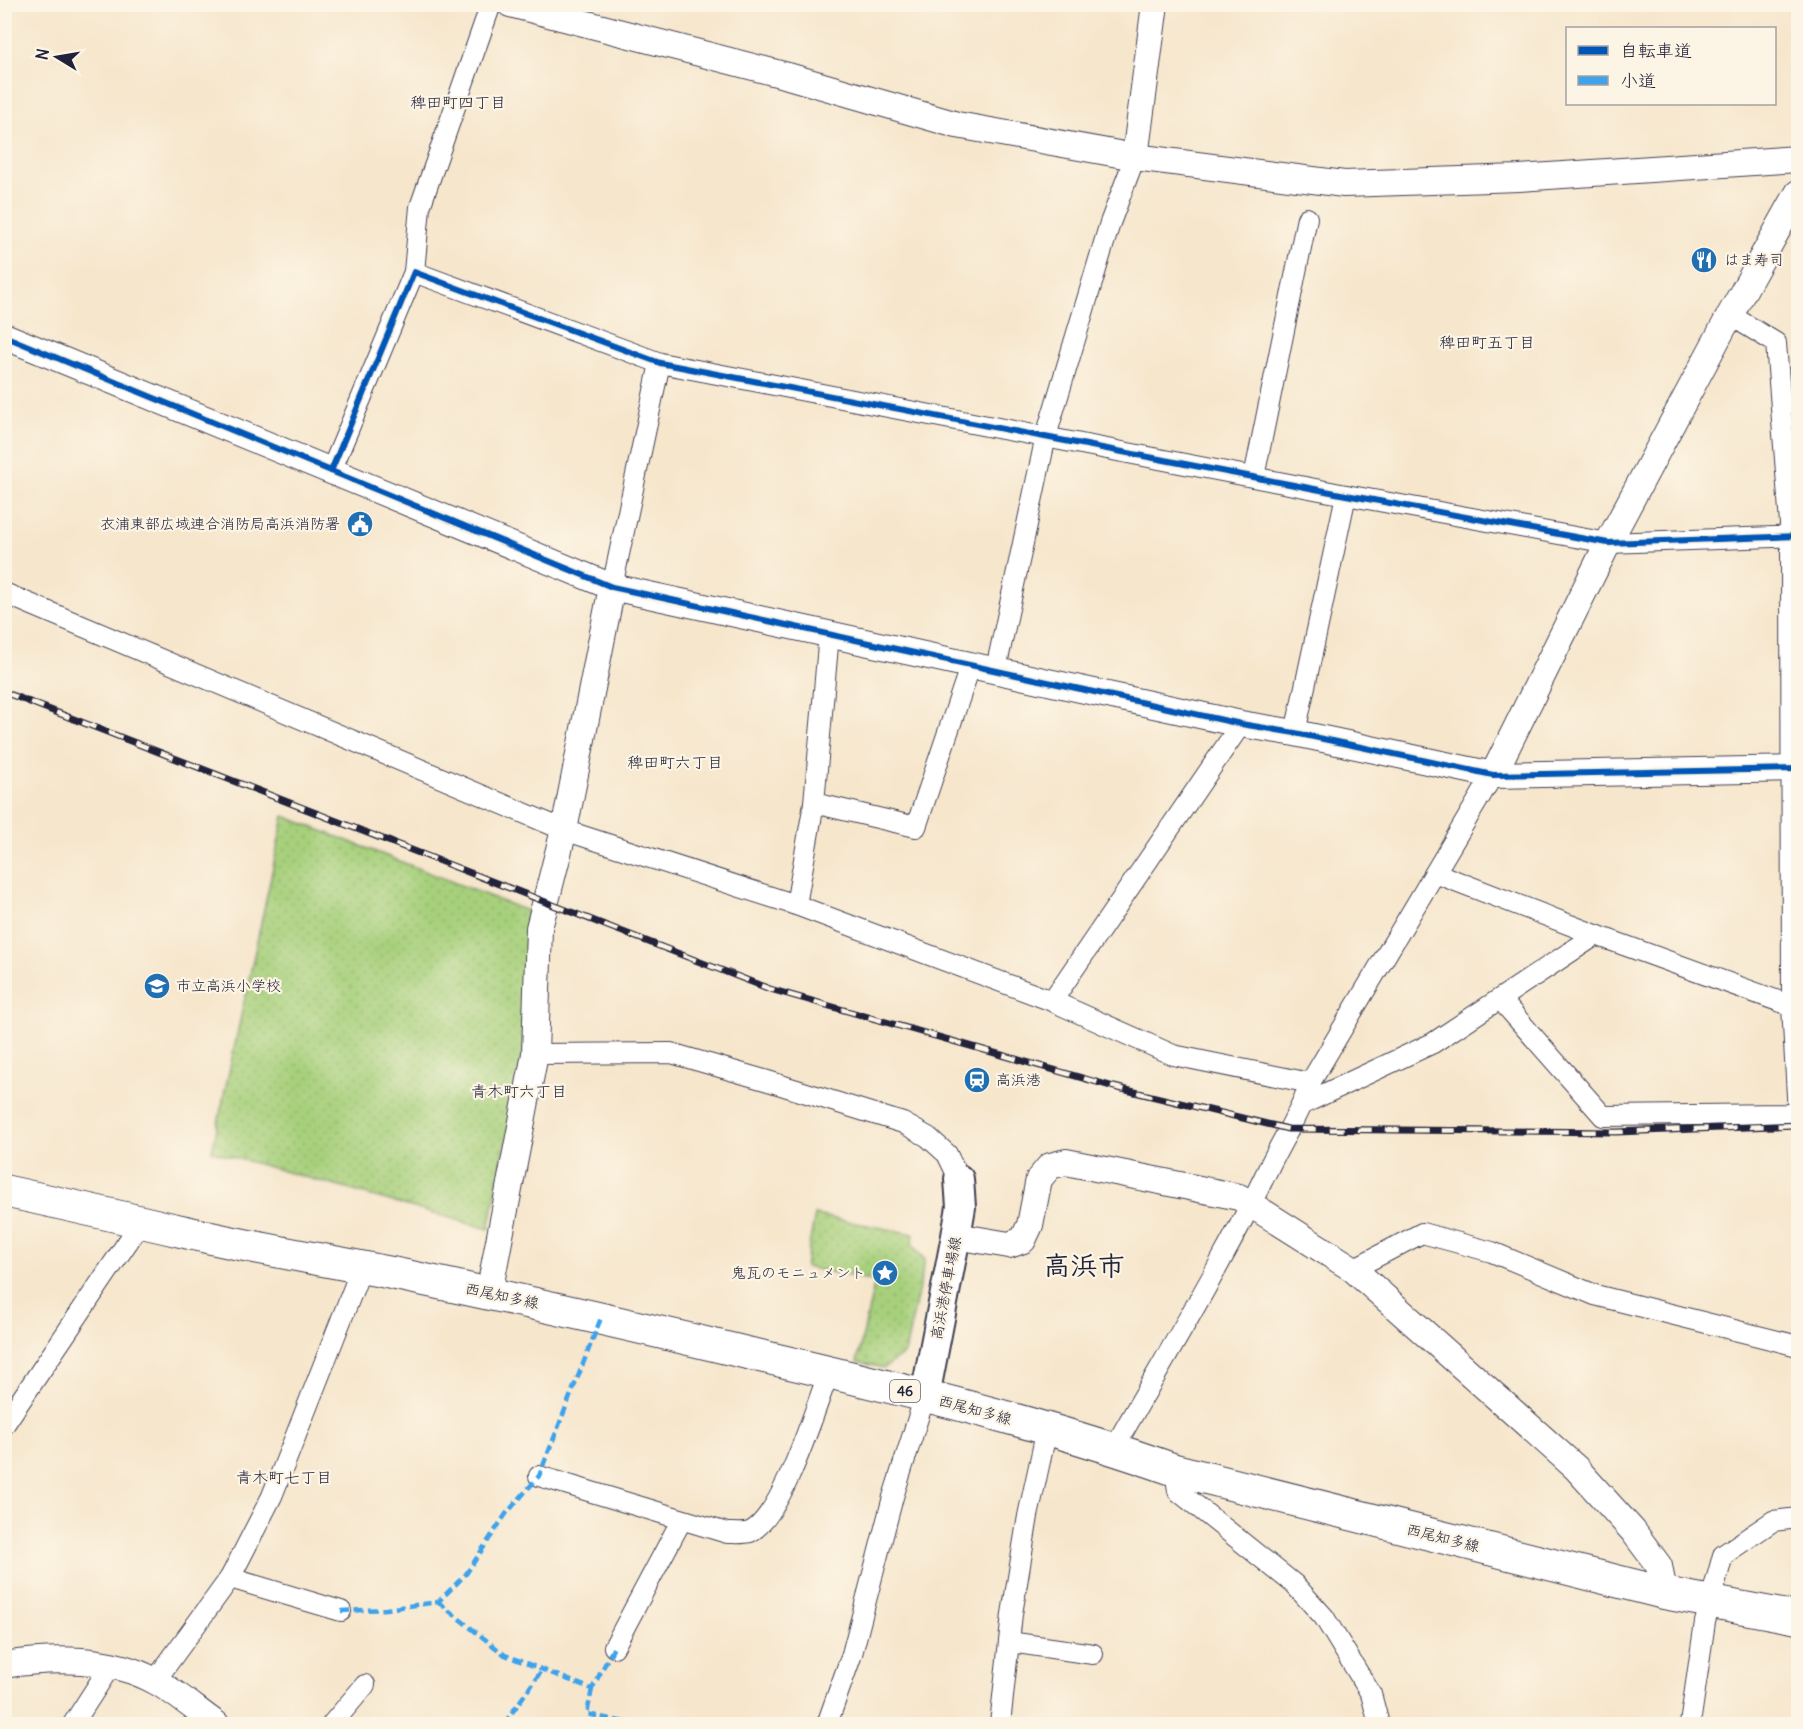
<svg xmlns="http://www.w3.org/2000/svg" width="1803" height="1729" font-family="Delius,'Klee One',sans-serif">
<style>
.park{fill:url(#park-dots);stroke:#64795b;stroke-width:1.5}
.lines{fill:none;stroke-linecap:round;stroke-linejoin:round}
.minor-casing{stroke:#423f51;stroke-width:22}
.tertiary-casing{stroke:#423f51;stroke-width:28}
.secondary-casing{stroke:#423f51;stroke-width:32}
.primary-casing{stroke:#423f51;stroke-width:34}
.minor{stroke:#fff;stroke-width:20}
.tertiary{stroke:#fff;stroke-width:26}
.secondary{stroke:#fff;stroke-width:28}
.primary{stroke:#fff;stroke-width:32}
.rail-casing{stroke:#22223b;stroke-width:7}
.rail{stroke:#fcf5e5;stroke-width:4.5;stroke-dasharray:14;stroke-linecap:butt}
.quiet{stroke:#3ea2ec;stroke-width:4.5;stroke-dasharray:9 4.5;stroke-linecap:butt}
.cycleway-casing{stroke:#fcf5e5;stroke-width:10}
.cycleway{stroke:#0057b8;stroke-width:6}
.labels{text-anchor:middle;stroke-width:4.5;stroke-linejoin:round;paint-order:stroke}
.shield{fill:#fcf5e5;stroke:#63616e;stroke-width:1.5}
.shield-label{font-size:14px;font-weight:bold;fill:#22223b}
.poi-label{font-size:15px;fill:#22223b;stroke:#fcf5e5;text-anchor:start}
.street-label{font-size:15px;fill:#22223b;stroke:#fcf5e5}
.neighbourhood-label{font-size:16px;fill:#22223b;stroke:#fcf5e5}
.town-label{font-size:27px;font-weight:bold;fill:#22223b;stroke:#fcf5e5}
</style>
<defs>
<pattern id="park-dots" width="8" height="8" patternUnits="userSpaceOnUse" patternTransform="scale(1.5)"><rect width="8" height="8" fill="#a7d07b"/><path d="M2 2h.1M6 6h.1" fill="none" stroke="#8fb26b" stroke-width="1.8" stroke-linecap="round"/></pattern>
</defs>
<rect width="100%" height="100%" fill="#fcf5e5"/>
<filter id="ink" filterUnits="userSpaceOnUse"><feTurbulence type="fractalNoise" baseFrequency=".0167" numOctaves="2"/><feDisplacementMap in="SourceGraphic" scale="12" xChannelSelector="R" yChannelSelector="G"/><feConvolveMatrix kernelMatrix="1 2 1 2 8 2 1 2 1" color-interpolation-filters="sRGB"/></filter>
<filter id="wash" filterUnits="userSpaceOnUse"><feTurbulence type="fractalNoise" baseFrequency=".008" numOctaves="4" result="noise"/><feDisplacementMap in="SourceGraphic" scale="24" xChannelSelector="R" yChannelSelector="G"/><feGaussianBlur stdDeviation="1.35" result="paint"/><feColorMatrix in="noise" values="0 0 0 0 0 0 0 0 0 0 0 0 0 0 0 0 0 1.4 0 .05"/><feComposite in="paint" operator="in"/></filter>
<g filter="url(#wash)">
<rect width="100%" height="100%" fill="#f6e6cc"/>
<g class="park">
<polygon points="284,816 527,911 525,1044 489,1229 212,1151"/>
<polygon points="815,1215 914,1234 912,1245 925,1260 905,1353 884,1368 857,1362 875,1281 805,1267"/>
</g>
</g>
<g filter="url(#ink)">
<g class="lines">
<defs>
<g id="minor">
<polyline points="414,272 420,207 491,4"/>
<polyline points="331,471 414,272 660,363 1346,495 1608,543 1798,536"/>
<polyline points="1254,477 1307,218"/>
<polyline points="612,587 660,363"/>
<polyline points="4,593 564,830 796,905 1052,1001 1173,1055 1310,1083"/>
<polyline points="996,669 1046,436 1110,223 1135,157"/>
<polyline points="1295,733 1346,495"/>
<polyline points="814,803 916,827 971,664"/>
<polyline points="1435,873 1596,935 1792,1006 1798,1006"/>
<polyline points="796,905 814,803 829,634"/>
<polyline points="1500,999 1603,1116 1798,1114 1792,1006 1791,537 1776,343 1730,315"/>
<polyline points="1052,1001 1241,724"/>
<polyline points="535,1054 671,1053 768,1081 903,1123 928,1137 947,1154 959,1179"/>
<polyline points="1303,1104 1433,1043 1596,935"/>
<polyline points="1353,1269 1422,1233 1492,1252 1595,1295 1798,1346"/>
<polyline points="4,1425 142,1221"/>
<path d="M1114 1448C1167 1354 1224 1262 1270 1165 1284 1137 1300 1112 1310 1083L1493 775"/>
<polyline points="1175,1470 1178,1491 1294,1584 1324,1617 1371,1694 1379,1724"/>
<path d="M539 1476 727 1533C734 1533 744 1534 750 1532 783 1516 815 1408 829 1372"/>
<polyline points="230,1578 341,1611"/>
<polyline points="1009,1642 1093,1654"/>
<polyline points="614,1647 681,1521"/>
<polyline points="155,1681 230,1578 272,1496 362,1267"/>
<polyline points="73,1724 111,1665"/>
<polyline points="332,1724 365,1685"/>
<polyline points="827,1724 852,1654 893,1497 925,1396"/>
<polyline points="1000,1724 1012,1614 1028,1516 1047,1429"/>
<polyline points="1690,1724 1705,1622 1723,1555 1773,1521 1798,1518"/>
</g>
<g id="tertiary">
<polyline points="510,4 788,76 957,125 1135,157 1344,184 1519,178 1798,159"/>
<polyline points="1135,157 1155,4"/>
<polyline points="4,336 612,587 1241,724 1295,733 1493,775 1798,769"/>
<polyline points="1493,775 1608,543 1730,315 1798,193"/>
<polyline points="956,1236 1009,1245 1023,1240 1030,1225 1039,1179 1050,1166 1066,1162 1239,1197 1353,1269 1576,1468 1633,1531 1659,1566 1664,1593"/>
<polyline points="489,1293 535,1054 539,928 564,830 612,587"/>
<path d="M4 1665C53 1657 111 1657 155 1681 177 1693 196 1710 216 1724"/>
</g>
<polyline id="secondary" points="925,1396 956,1236 961,1207 959,1179"/>
<path id="primary" d="M4 1191C74 1206 142 1222 211 1238 274 1252 338 1262 401 1275 516 1299 630 1325 743 1352 888 1386 1035 1420 1175 1470L1664 1593 1798 1618"/>
</defs>
<use href="#minor" class="minor-casing"/>
<use href="#tertiary" class="tertiary-casing"/>
<use href="#secondary" class="secondary-casing"/>
<use href="#primary" class="primary-casing"/>
<use href="#minor" class="minor"/>
<use href="#tertiary" class="tertiary"/>
<use href="#secondary" class="secondary"/>
<use href="#primary" class="primary"/>
<defs>
<polyline id="rail" points="4,692 770,989 1114,1087 1288,1129 1616,1132 1798,1125"/>
</defs>
<use href="#rail" class="rail-casing"/>
<use href="#rail" class="rail"/>
<g class="quiet">
<polyline points="438,1602 505,1655 592,1689 614,1647"/>
<polyline points="341,1611 386,1609 438,1602 466,1574 506,1514 539,1476 601,1318"/>
<polyline points="592,1689 587,1714 634,1724"/>
<polyline points="504,1724 542,1670"/>
</g>
<defs>
<g id="cycleway">
<polyline points="4,336 612,587 1241,724 1295,733 1493,775 1798,769"/>
<polyline points="331,471 414,272 660,363 1346,495 1608,543 1798,536"/>
</g>
</defs>
<use href="#cycleway" class="cycleway-casing"/>
<use href="#cycleway" class="cycleway"/>
</g>
</g>
<defs>
<symbol id="restaurant-disc" viewBox="-11 -11 22 22"><circle r="9.5" fill="#1f6fb2" stroke="#fcf5e5"/><path d="M-5-6h1v4h1v-4h1v4h1v-4h1v5L-1.5 .5V6h-2V.5L-5-1ZM5-6V6H3V1.5H1.5Q1.5-4 5-6Z" fill="#fff"/></symbol>
<symbol id="civic-disc" viewBox="-11 -11 22 22"><circle r="9.5" fill="#1f6fb2" stroke="#fcf5e5"/><path d="M-.6-6.5H3V-4.5H.6V-3L4-1V1h2V6H-6V1h2V-1L-.6-3ZM-1.2 2.5V6h2.4V2.5Z" fill="#fff"/></symbol>
<symbol id="school-disc" viewBox="-11 -11 22 22"><circle r="9.5" fill="#1f6fb2" stroke="#fcf5e5"/><path d="M0-5L7-2L0 1L-7-2ZM-4 1L0 2.5L4 1V4Q0 6-4 4Z" fill="#fff"/></symbol>
<symbol id="station-disc" viewBox="-11 -11 22 22"><circle r="9.5" fill="#1f6fb2" stroke="#fcf5e5"/><path d="M-3-6H3Q5-6 5-4V2Q5 4 3 4L4.5 6H3L1.5 4h-3L-3 6H-4.5L-3 4Q-5 4-5 2V-4Q-5-6-3-6ZM-3.5-4v3h7v-3ZM-3.5 1v1.5H-2V1ZM2 1v1.5H3.5V1Z" fill="#fff"/></symbol>
<symbol id="sight-disc" viewBox="-11 -11 22 22"><circle r="9.5" fill="#1f6fb2" stroke="#fcf5e5"/><path d="M0-6L1.8-2.2L6-1.7L2.9 1.2L3.7 5.4L0 3.3L-3.7 5.4L-2.9 1.2L-6-1.7L-1.8-2.2Z" fill="#fff"/></symbol>
</defs>
<g fill-rule="evenodd">
<use href="#restaurant-disc" x="1689" y="245" width="30" height="30"/>
<use href="#civic-disc" x="345" y="509" width="30" height="30"/>
<use href="#school-disc" x="142" y="971" width="30" height="30"/>
<use href="#station-disc" x="962" y="1065" width="30" height="30"/>
<use href="#sight-disc" x="870" y="1258" width="30" height="30"/>
</g>
<g class="labels">
<rect class="shield" x="890" y="1380" width="30" height="22" rx="4.5"/>
<g class="shield-label">
<text x="905" y="1396">46</text>
</g>
<g class="poi-label">
<text x="1724" y="265">はま寿司</text>
<text x="340" y="529" text-anchor="end">衣浦東部広域連合消防局高浜消防署</text>
<text x="176" y="991">市立高浜小学校</text>
<text x="996" y="1085">高浜港</text>
<text x="866" y="1278" text-anchor="end">鬼瓦のモニュメント</text>
</g>
<g class="street-label">
<text transform="translate(946 1288) rotate(-79)" y="5">高浜港停車場線</text>
<text transform="translate(502 1296) rotate(12)" y="5">西尾知多線</text>
<text transform="translate(975 1410) rotate(15)" y="5">西尾知多線</text>
<text transform="translate(1443 1538) rotate(14)" y="5">西尾知多線</text>
</g>
<g class="neighbourhood-label">
<text x="458" y="108">稗田町四丁目</text>
<text x="1487" y="348">稗田町五丁目</text>
<text x="675" y="768">稗田町六丁目</text>
<text x="519" y="1097">青木町六丁目</text>
<text x="284" y="1483">青木町七丁目</text>
</g>
<g class="town-label">
<text x="1084" y="1275">高浜市</text>
</g>
</g>
<rect width="1803" height="1729" fill="none" stroke="#fcf5e5" stroke-width="24"/>
<rect x="1566" y="27" width="210" height="78" fill="#fcf5e5" stroke="#a5a1a1" stroke-width="1.5"/>
<rect x="1578" y="46" width="30" height="9" fill="#0057b8" stroke="#a5a1a1" stroke-width="1.5"/>
<text x="1620" y="57" font-size="18" fill="#22223b">自転車道</text>
<rect x="1578" y="76" width="30" height="9" fill="#3ea2ec" stroke="#a5a1a1" stroke-width="1.5"/>
<text x="1620" y="87" font-size="18" fill="#22223b">小道</text>
<g transform="translate(57 57) rotate(281)" stroke="#fcf5e5" stroke-width="4.5" paint-order="stroke">
<path d="M0-4.5L10 22L0 15L-10 22Z" fill="#22223b"/>
<text y="-9" font-size="16" font-weight="bold" text-anchor="middle" fill="#22223b">N</text>
</g>
</svg>
